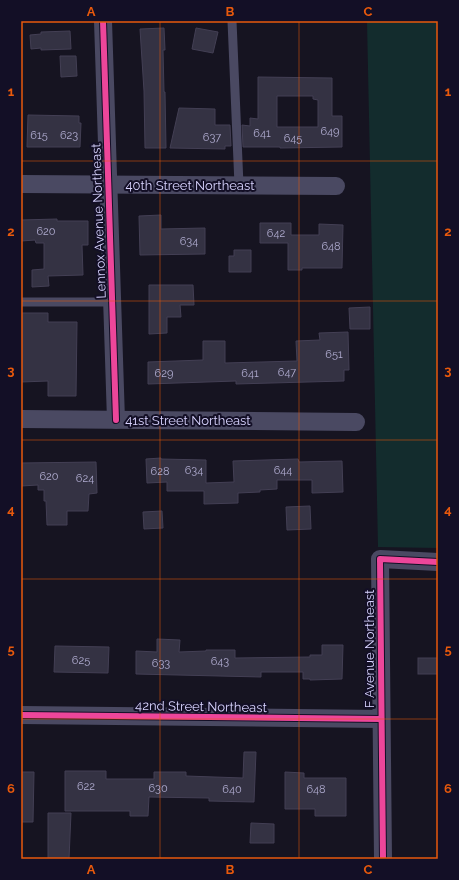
<svg xmlns="http://www.w3.org/2000/svg" width="459" height="880" font-family="Raleway,sans-serif">
<style>
.green{fill:#132c2d}
.building{fill:#343243;stroke:#433f54;fill-rule:evenodd}
.lines{fill:none;stroke-linecap:round;stroke-linejoin:round}
.lane{stroke:#4a4962;stroke-width:9}
.street{stroke:#4a4962;stroke-width:18}
.cycleway-casing{stroke:#130f26;stroke-width:8}
.cycleway{stroke:#ed469a;stroke-width:6}
.grid{fill:none;stroke:#e8590c;stroke-width:1;stroke-opacity:0.55}
.labels{text-anchor:middle;stroke-width:4;stroke-linejoin:round;paint-order:stroke}
.number-label{font-size:11px;fill:#b0acd0}
.street-label{font-size:13px;fill:#d9d4ff;stroke:#130f26}
.neatline{fill:none;stroke:#e8590c;stroke-width:1.5}
.grid-label{font-size:13px;text-anchor:middle;font-weight:bold;fill:#e8590c}
</style>
<rect width="100%" height="100%" fill="#161421"/>
<polygon class="green" points="367,21 438,21 438,548 378,547"/>
<g class="building">
<polygon points="164,28 165,50 163,50 164,92 165,92 166,148 145,148 144,91 140,29"/>
<polygon points="196,28 218,32 213,53 192,49"/>
<polygon points="70,31 71,49 41,50 41,48 31,49 30,35 41,34 41,32"/>
<polygon points="60,56 76,56 77,76 61,77"/>
<path d="M258 77 332 78V116H342V147L280 148V147H243L242 125 250 126V118L258 119ZM277 96H313V99L318 100V127H277Z"/>
<polygon points="179,108 215,109 215,125 230,125 231,146 225,146 225,149 170,148"/>
<polygon points="28,115 79,116 79,123 81,123 80,147 27,147"/>
<polygon points="161,215 161,229 205,228 205,254 140,255 139,216"/>
<polygon points="57,219 57,221 88,221 88,245 82,245 83,275 48,276 49,286 32,287 32,270 44,269 44,243 36,243 35,240 21,241 21,220"/>
<polygon points="260,223 291,223 291,235 319,235 319,224 343,225 342,268 302,268 302,270 288,270 288,243 260,243"/>
<polygon points="234,250 251,250 251,272 229,272 229,256 234,256"/>
<polygon points="149,285 193,285 194,305 180,305 181,317 167,317 167,333 149,334"/>
<polygon points="370,307 370,329 350,329 349,308"/>
<polygon points="21,313 48,313 48,322 77,322 76,396 48,396 48,381 21,382"/>
<polygon points="348,332 349,370 344,370 344,381 236,384 236,381 148,384 148,362 203,360 203,341 225,341 225,363 297,361 296,341 320,340 319,333"/>
<polygon points="161,458 161,459 206,460 206,483 234,482 233,461 298,459 299,462 342,461 343,492 312,493 312,480 277,480 277,489 260,490 260,492 238,493 238,503 204,504 204,491 167,491 167,482 147,483 146,459"/>
<polygon points="96,462 97,493 89,494 88,511 67,511 67,525 47,525 46,501 44,501 44,490 38,490 38,485 21,486 21,463"/>
<polygon points="310,506 311,529 287,530 286,507"/>
<polygon points="162,511 163,528 144,529 143,512"/>
<polygon points="157,639 180,640 179,652 206,651 206,650 235,650 235,658 310,657 310,655 322,655 322,645 343,645 342,679 310,680 310,679 303,679 303,672 261,672 261,677 136,674 136,651 157,652"/>
<polygon points="55,646 109,647 108,673 54,672"/>
<rect x="418" y="658" width="20" height="16"/>
<polygon points="244,752 256,752 254,802 209,801 209,798 149,797 148,816 130,816 130,811 65,811 65,771 106,771 106,779 154,779 154,772 186,772 186,776 243,778"/>
<polygon points="21,772 34,772 33,822 21,822"/>
<polygon points="285,772 304,773 304,778 346,778 346,816 315,816 315,809 285,809"/>
<polygon points="48,813 71,813 69,859 48,859"/>
<polygon points="251,823 274,824 274,843 250,843"/>
</g>
<g class="lines">
<g class="lane">
<polyline points="232,21 239,185"/>
<polyline points="21,302 112,302"/>
</g>
<g class="street">
<polyline points="103,21 116,420"/>
<polyline points="21,184 336,186"/>
<polyline points="21,419 356,422"/>
<polyline points="21,715 381,719"/>
<polyline points="383,859 380,559 438,562"/>
</g>
<defs>
<g id="cycleway">
<polyline points="103,21 116,420"/>
<polyline points="21,715 381,719"/>
<polyline points="383,859 380,559 438,562"/>
</g>
</defs>
<use href="#cycleway" class="cycleway-casing"/>
<use href="#cycleway" class="cycleway"/>
</g>
<path class="grid" d="M160 21V859M299 21V859M21 161H438M21 301H438M21 440H438M21 579H438M21 719H438"/>
<g class="labels">
<g class="number-label">
<text x="330" y="135">649</text>
<text x="262" y="137">641</text>
<text x="39" y="139">615</text>
<text x="69" y="139">623</text>
<text x="212" y="141">637</text>
<text x="293" y="142">645</text>
<text x="46" y="235">620</text>
<text x="276" y="237">642</text>
<text x="189" y="245">634</text>
<text x="331" y="250">648</text>
<text x="334" y="358">651</text>
<text x="287" y="376">647</text>
<text x="164" y="377">629</text>
<text x="250" y="377">641</text>
<text x="194" y="474">634</text>
<text x="283" y="474">644</text>
<text x="160" y="475">628</text>
<text x="49" y="480">620</text>
<text x="85" y="482">624</text>
<text x="81" y="664">625</text>
<text x="220" y="665">643</text>
<text x="161" y="667">633</text>
<text x="86" y="790">622</text>
<text x="158" y="792">630</text>
<text x="232" y="793">640</text>
<text x="316" y="793">648</text>
</g>
<g class="street-label">
<text x="190" y="190">40th Street Northeast</text>
<text transform="translate(98 221) rotate(-92)" y="5">Lennox Avenue Northeast</text>
<text x="188" y="425">41st Street Northeast</text>
<text transform="translate(369 649) rotate(-90)" y="5">F Avenue Northeast</text>
<text transform="translate(201 706) rotate(1)" y="5">42nd Street Northeast</text>
</g>
</g>
<rect width="459" height="880" fill="none" stroke="#130f26" stroke-width="44"/>
<rect x="22" y="22" width="415" height="836" class="neatline"/>
<g class="grid-label">
<text x="91" y="16">A</text>
<text x="230" y="16">B</text>
<text x="368" y="16">C</text>
<text x="11" y="96">1</text>
<text x="448" y="96">1</text>
<text x="11" y="236">2</text>
<text x="448" y="236">2</text>
<text x="11" y="375">3</text>
<text x="448" y="375">3</text>
<text x="11" y="514">4</text>
<text x="448" y="514">4</text>
<text x="11" y="654">5</text>
<text x="448" y="654">5</text>
<text x="11" y="793">6</text>
<text x="448" y="793">6</text>
<text x="91" y="874">A</text>
<text x="230" y="874">B</text>
<text x="368" y="874">C</text>
</g>
</svg>
